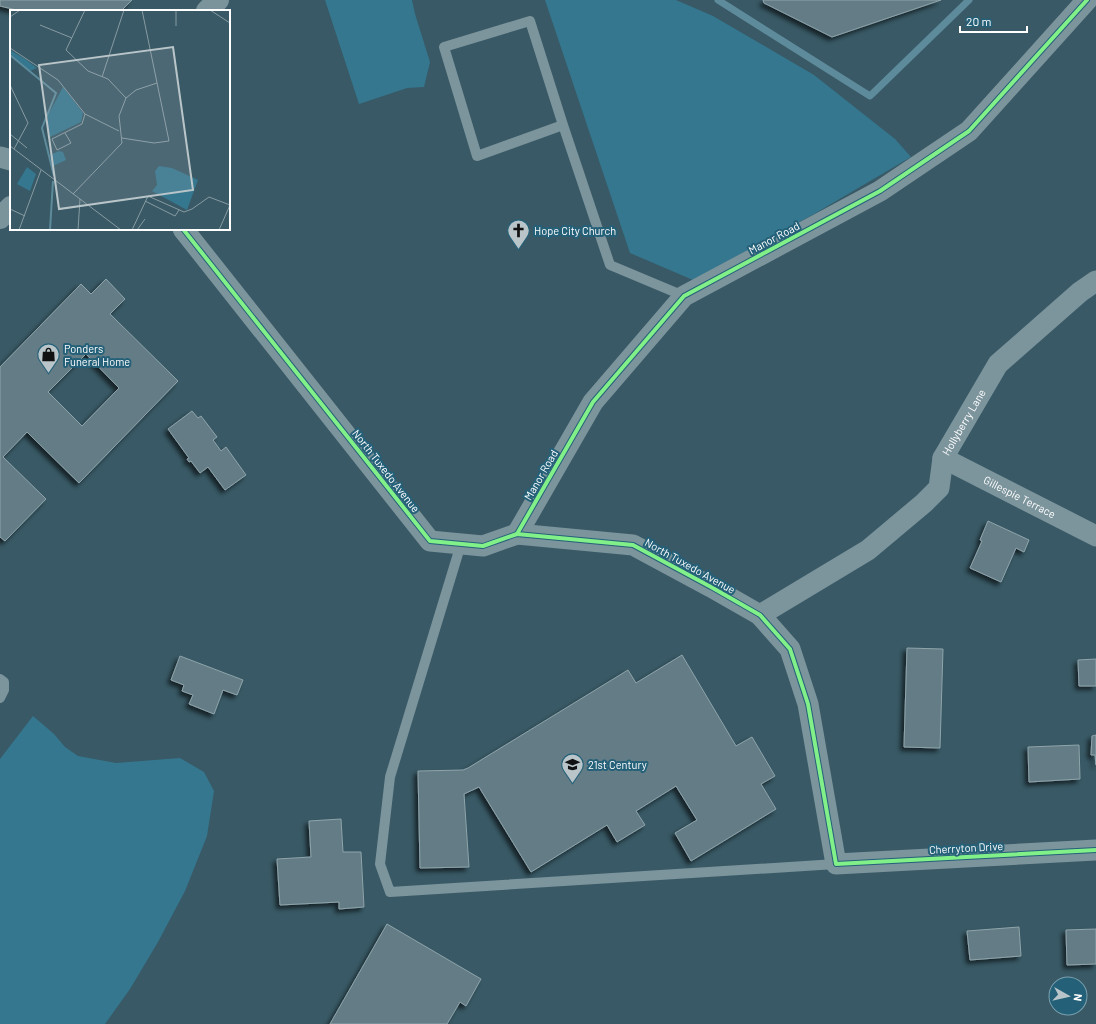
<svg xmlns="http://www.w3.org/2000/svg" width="1096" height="1024" font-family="Barlow,sans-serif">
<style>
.green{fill:#35778f}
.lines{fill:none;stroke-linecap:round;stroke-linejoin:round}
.stream{stroke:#5e8b9b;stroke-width:7}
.building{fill:#637c85;stroke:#8fa4ab;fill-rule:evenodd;filter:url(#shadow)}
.lane{stroke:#7c949c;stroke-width:10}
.street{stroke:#7c949c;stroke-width:21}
.primary{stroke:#7b939b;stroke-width:22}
.cycleway-casing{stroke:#246179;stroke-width:6}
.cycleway{stroke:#82f089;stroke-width:4}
.labels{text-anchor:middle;stroke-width:4;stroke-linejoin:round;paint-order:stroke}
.poi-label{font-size:11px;fill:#fff;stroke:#246179;text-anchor:start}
.street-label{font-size:11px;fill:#fff;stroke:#246179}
.inset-river{fill:none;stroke:#5e8b9b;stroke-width:2}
.inset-road{fill:none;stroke:#889ba3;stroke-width:1}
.view{fill:#b9c5c9;fill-opacity:0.15;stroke:#b9c5c9;stroke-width:2}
.inset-edge{fill:none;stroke:#fff;stroke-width:2}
</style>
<defs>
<filter id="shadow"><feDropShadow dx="-3.5" dy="3.5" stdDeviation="2" flood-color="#0009"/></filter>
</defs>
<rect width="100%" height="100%" fill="#385965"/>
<g class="green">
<polygon points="325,0 412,0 415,14 430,62 424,87 407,88 359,104"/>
<polygon points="545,0 676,0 713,16 814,75 895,139 911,157 814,214 693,280 630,253"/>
<polygon points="33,716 54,734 65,747 78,756 116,763 180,758 204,772 214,791 207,836 185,891 158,942 130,989 105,1024 0,1024 0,759"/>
</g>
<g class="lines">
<polyline class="stream" points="718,0 870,96 969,0"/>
</g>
<g class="building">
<polygon points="0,0 132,0 121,11 21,11 0,6"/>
<polygon points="763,0 941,0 832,37 764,3"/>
<path d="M106 279 125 299 110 314 178 381 79 483 27 432 3 457 46 499 5 541 0 537V367L81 284 91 294ZM86 354 119 388 82 426 48 392Z"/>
<polygon points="192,411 198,418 201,416 217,437 213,440 221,451 226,447 246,475 225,490 208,467 200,473 191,461 189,462 187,459 189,458 168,429"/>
<polygon points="988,521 1029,540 1024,552 1016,548 1001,582 970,568 982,541 980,540"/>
<polygon points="907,648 943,649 940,748 904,747"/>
<polygon points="682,655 736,746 752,737 775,776 761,784 776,809 691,861 675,833 697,820 676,786 636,811 645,825 617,842 607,825 531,872 479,787 464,794 469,867 420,868 418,771 463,770 468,768 628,670 636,683"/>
<polygon points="180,656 243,680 237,695 223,690 214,714 189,704 193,695 182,691 184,685 171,680"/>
<polygon points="1096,659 1096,686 1079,686 1078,660"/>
<polygon points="1096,735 1096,765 1095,755 1091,755 1092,736"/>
<polygon points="1079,745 1080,779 1029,782 1028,747"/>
<polygon points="341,819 343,852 361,852 364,907 339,909 339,902 280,905 277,859 311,857 309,821"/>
<polygon points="387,924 481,979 466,1006 460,1002 447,1024 330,1024"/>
<polygon points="1019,927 1021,956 970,960 967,931"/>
<polygon points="1096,929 1096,964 1067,965 1066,930"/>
</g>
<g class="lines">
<g class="lane">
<polyline points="563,125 477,156 444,47 530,21 563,125 610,265 684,296"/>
<polyline points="461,544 390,777 380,864 390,892 836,864"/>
<polyline points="0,679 4,682 4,690 0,698"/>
</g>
<g class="street">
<polyline points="0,157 11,160"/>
<polyline points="183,229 430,541 483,546 517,534 633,545 711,587 760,615 790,649 808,704 836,864 1096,850"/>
<path id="s1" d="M943 458 1096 536"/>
<polyline points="517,534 593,402 684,296 880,191 969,131 1087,0"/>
<path id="s2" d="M760 615 868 550 924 503 939 488 943 458 998 364 1080 292 1096 281"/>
</g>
<g class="primary">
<polyline points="207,11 218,0"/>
<polyline points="0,218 11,207"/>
</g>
<defs>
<g id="cycleway">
<polyline points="183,229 430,541 483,546 517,534 633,545 711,587 760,615 790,649 808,704 836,864 1096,850"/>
<polyline points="517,534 593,402 684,296 880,191 969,131 1087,0"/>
</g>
</defs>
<use href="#cycleway" class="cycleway-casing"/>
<use href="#cycleway" class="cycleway"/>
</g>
<defs>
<symbol id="church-pin" viewBox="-11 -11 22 30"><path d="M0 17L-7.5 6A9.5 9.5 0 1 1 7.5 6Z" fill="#b9c5c9" stroke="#246179"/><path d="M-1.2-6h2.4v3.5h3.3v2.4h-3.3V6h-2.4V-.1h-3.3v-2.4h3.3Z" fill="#111"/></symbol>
<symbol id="shop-pin" viewBox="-11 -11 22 30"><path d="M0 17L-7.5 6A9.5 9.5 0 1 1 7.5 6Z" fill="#b9c5c9" stroke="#246179"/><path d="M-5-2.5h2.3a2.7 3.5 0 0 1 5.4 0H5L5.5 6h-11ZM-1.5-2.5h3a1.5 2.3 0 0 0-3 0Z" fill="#111"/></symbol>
<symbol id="school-pin" viewBox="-11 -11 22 30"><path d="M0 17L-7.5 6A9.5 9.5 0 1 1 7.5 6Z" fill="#b9c5c9" stroke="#246179"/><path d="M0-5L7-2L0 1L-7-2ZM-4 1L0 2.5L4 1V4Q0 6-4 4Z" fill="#111"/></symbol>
</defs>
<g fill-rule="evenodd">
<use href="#church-pin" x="506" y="218" width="25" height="34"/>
<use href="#shop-pin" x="36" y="342" width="25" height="34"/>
<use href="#school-pin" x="560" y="752" width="25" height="34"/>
</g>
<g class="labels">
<g class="poi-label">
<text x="534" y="235">Hope City Church</text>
<text x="64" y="353">Ponders<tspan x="64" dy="13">Funeral Home</tspan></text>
<text x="588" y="769">21st Century</text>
</g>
<g class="street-label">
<text transform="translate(774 238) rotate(-28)" y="4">Manor Road</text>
<text dy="4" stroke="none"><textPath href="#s2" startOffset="292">Hollyberry Lane</textPath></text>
<text transform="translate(386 471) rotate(52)" y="4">North Tuxedo Avenue</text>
<text transform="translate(541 475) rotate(-60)" y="4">Manor Road</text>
<text dy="4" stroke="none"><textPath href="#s1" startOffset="86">Gillespie Terrace</textPath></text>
<text transform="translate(690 566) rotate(29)" y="4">North Tuxedo Avenue</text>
<text transform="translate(966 848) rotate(-3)" y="4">Cherryton Drive</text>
</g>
</g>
<g transform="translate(10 10)">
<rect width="220" height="220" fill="#385965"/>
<path d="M0 40 15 49 27 58 20 61 0 44ZM53 77 73 103 71 112 38 128V105ZM49 141 53 142 56 150 43 156 40 145ZM149 156 162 158 188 170 177 200 142 181 147 175 145 161ZM17 157 26 164 20 181 7 174Z" fill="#35778f"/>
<path class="inset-river" d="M0 45 46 83 32 118 44 166M40 220 43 171"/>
<path class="inset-road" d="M75 0 56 40 78 61 98 69 116 88M166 0V16M200 0 220 13M0 7 10 0M30 15 62 28M0 38 48 70 75 104 109 121M92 67 114 0M0 75 18 113 4 139M55 123 61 133 47 140 42 129 72 114 75 104M0 124 17 138M112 128 144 133 159 131 132 0M0 136 111 220M63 184 112 133 109 106 116 88 126 80 147 73M135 191 165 206 169 200M0 199 15 206M9 220 31 160M68 220 70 189M122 220 138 186 174 202 182 199 199 187 220 195M127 220 135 209M209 220 220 195"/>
<path class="view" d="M163 37 183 180 49 199 29 55Z"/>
<rect width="220" height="220" class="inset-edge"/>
</g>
<g transform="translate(1068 996) rotate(98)"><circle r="19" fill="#246179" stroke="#7ca0af"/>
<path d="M0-3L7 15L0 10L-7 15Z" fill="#b9c5c9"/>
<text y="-6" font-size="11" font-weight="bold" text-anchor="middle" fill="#ffffff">N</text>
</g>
<path d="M960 26v6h67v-6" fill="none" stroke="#ffffff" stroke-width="2"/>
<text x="966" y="26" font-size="12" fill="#ffffff" stroke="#246179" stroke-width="3" paint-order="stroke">20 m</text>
</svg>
